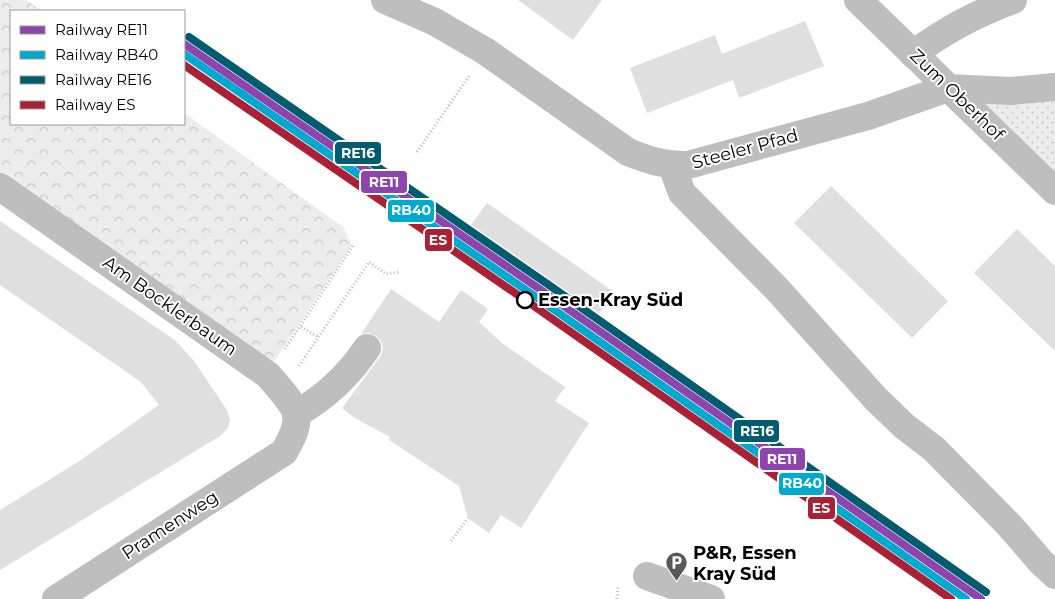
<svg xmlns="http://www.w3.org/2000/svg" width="1055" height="599" font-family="Montserrat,sans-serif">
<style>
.forest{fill:url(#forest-crowns)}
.park{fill:url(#park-dots)}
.building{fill:#dfdfdf}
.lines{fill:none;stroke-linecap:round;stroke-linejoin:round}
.path{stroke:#b9b9b9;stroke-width:3;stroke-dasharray:1 2.5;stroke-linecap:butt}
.minor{stroke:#bebebe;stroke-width:28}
.rail-1-casing{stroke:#fff;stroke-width:11}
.rail-2-casing{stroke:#fff;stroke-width:11}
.rail-3-casing{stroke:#fff;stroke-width:11}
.rail-4-casing{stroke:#fff;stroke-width:11}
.rail-1{stroke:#8e44ad;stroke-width:8}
.rail-2{stroke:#00a9ce;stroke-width:8}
.rail-3{stroke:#005c6e;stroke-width:8}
.rail-4{stroke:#aa2135;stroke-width:8}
.stop-dot{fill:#fff;stroke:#000;stroke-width:2.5}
.labels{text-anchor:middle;stroke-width:4;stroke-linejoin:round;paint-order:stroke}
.street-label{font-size:18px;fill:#000;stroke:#fff}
.stop-label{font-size:18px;font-weight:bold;fill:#000;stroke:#fff;text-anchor:start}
.poi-label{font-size:18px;font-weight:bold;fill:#000;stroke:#fff;text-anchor:start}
.line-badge{stroke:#fff;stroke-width:2}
.badge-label{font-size:14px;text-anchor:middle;font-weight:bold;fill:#fff}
</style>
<defs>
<pattern id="forest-crowns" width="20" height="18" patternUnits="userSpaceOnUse" patternTransform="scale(1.25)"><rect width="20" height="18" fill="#ececec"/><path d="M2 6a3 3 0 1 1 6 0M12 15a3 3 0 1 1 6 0" fill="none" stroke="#c9c9c9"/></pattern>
<pattern id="park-dots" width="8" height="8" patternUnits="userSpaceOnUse" patternTransform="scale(1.25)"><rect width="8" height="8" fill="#ececec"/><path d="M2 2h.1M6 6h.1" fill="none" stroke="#c9c9c9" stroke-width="1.8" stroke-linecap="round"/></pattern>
</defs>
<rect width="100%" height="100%" fill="#fff"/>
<polygon class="forest" points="0,0 26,0 42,11 11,11 11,124 184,124 184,113 343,227 352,245 267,372 0,185"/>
<polygon class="park" points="1055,91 1055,186 963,96"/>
<g class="building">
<polygon points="518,0 602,0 573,40"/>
<polygon points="805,21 824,66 739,98 733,80 647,113 630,68 715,35 722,54"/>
<polygon points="831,186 948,301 912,338 794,223"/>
<polygon points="487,203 614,292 596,318 468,229"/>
<polygon points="0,221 176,341 194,361 227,410 230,420 228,428 220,436 0,570 0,510 78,462 159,405 141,382 0,285"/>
<polygon points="1017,229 1055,266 1055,351 974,273"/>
<polygon points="391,289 439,322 461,290 488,309 479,322 502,343 565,387 555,401 589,423 521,528 501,515 489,533 468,518 459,486 389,440 390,437 353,417 342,408 380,357 383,349 381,341 376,336 369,333 361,334"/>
</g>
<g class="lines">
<g class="path">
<polyline points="417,152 469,76"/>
<polyline points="301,327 318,337"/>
<polyline points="285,349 354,244"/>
<polyline points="299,366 369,262 386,274 399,272"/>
<polyline points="451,541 468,518"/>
<polyline points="617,599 618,587"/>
</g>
<g class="minor">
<path d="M385 0 435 22 485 51 628 152C648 160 665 166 688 165L868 116 948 88 1011 91 1055 87"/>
<polyline points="858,0 1055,191"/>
<path d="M913 54C947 29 974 15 1013 0"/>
<polyline points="672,166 682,193 776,288 876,399 904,426 934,449 1010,526 1041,562 1055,575"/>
<path d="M0 187 268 375C275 383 294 404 296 414 299 427 290 441 284 452L56 599"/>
<path d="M296 414C324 398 349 375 367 348"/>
<polyline points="647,576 711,599"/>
</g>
<defs>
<polyline id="rail-1" points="184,44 541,290 981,599"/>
<polyline id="rail-2" points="184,54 536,297 966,599"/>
<polyline id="rail-3" points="189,37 546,283 986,592"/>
<polyline id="rail-4" points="184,65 531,304 951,599"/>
</defs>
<use href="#rail-1" class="rail-1-casing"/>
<use href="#rail-2" class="rail-2-casing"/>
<use href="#rail-3" class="rail-3-casing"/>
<use href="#rail-4" class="rail-4-casing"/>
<use href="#rail-1" class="rail-1"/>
<use href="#rail-2" class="rail-2"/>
<use href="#rail-3" class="rail-3"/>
<use href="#rail-4" class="rail-4"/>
</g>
<defs>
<symbol id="parking-pin" viewBox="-11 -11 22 30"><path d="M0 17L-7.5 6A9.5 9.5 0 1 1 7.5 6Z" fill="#595959" stroke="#fff"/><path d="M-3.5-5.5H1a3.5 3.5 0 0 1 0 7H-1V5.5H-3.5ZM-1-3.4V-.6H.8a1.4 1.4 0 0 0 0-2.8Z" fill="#fff"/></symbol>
</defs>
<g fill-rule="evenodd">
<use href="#parking-pin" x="664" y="550" width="25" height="34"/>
</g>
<circle class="stop-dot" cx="525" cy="300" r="8"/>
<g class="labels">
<g class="street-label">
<text transform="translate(957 95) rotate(44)" y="6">Zum Oberhof</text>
<text transform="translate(745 149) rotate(-15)" y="6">Steeler Pfad</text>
<text transform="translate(170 306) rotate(35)" y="6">Am Bocklerbaum</text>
<text transform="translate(170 525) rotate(-33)" y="6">Pramenweg</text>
</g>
<g class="stop-label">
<text x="538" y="306">Essen-Kray Süd</text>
</g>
<g class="poi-label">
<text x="693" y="559">P&amp;R, Essen<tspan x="693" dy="21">Kray Süd</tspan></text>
</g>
</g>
<g class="line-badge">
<rect x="334" y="141" width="48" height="24" rx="5" fill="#005c6e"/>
<rect x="360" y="170" width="48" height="24" rx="5" fill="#8e44ad"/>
<rect x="387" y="199" width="48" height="24" rx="5" fill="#00a9ce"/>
<rect x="424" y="228" width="29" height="24" rx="5" fill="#aa2135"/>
<rect x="733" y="419" width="47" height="24" rx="5" fill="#005c6e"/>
<rect x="759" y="447" width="47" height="24" rx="5" fill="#8e44ad"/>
<rect x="778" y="472" width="47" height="24" rx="5" fill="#00a9ce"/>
<rect x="807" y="496" width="29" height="24" rx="5" fill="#aa2135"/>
</g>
<g class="badge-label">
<text x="358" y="158">RE16</text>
<text x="384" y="187">RE11</text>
<text x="411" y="215">RB40</text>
<text x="438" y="245">ES</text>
<text x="757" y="436">RE16</text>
<text x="782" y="464">RE11</text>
<text x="802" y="488">RB40</text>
<text x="821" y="513">ES</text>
</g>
<rect x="10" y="10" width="175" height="115" fill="#ffffff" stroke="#999999"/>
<rect x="20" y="26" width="25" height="8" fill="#8e44ad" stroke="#999999"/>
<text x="55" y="35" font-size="15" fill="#000000">Railway RE11</text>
<rect x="20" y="51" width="25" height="8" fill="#00a9ce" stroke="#999999"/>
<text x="55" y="60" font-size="15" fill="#000000">Railway RB40</text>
<rect x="20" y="76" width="25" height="8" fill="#005c6e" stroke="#999999"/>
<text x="55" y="85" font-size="15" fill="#000000">Railway RE16</text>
<rect x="20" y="101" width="25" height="8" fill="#aa2135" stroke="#999999"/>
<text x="55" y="110" font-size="15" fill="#000000">Railway ES</text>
</svg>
